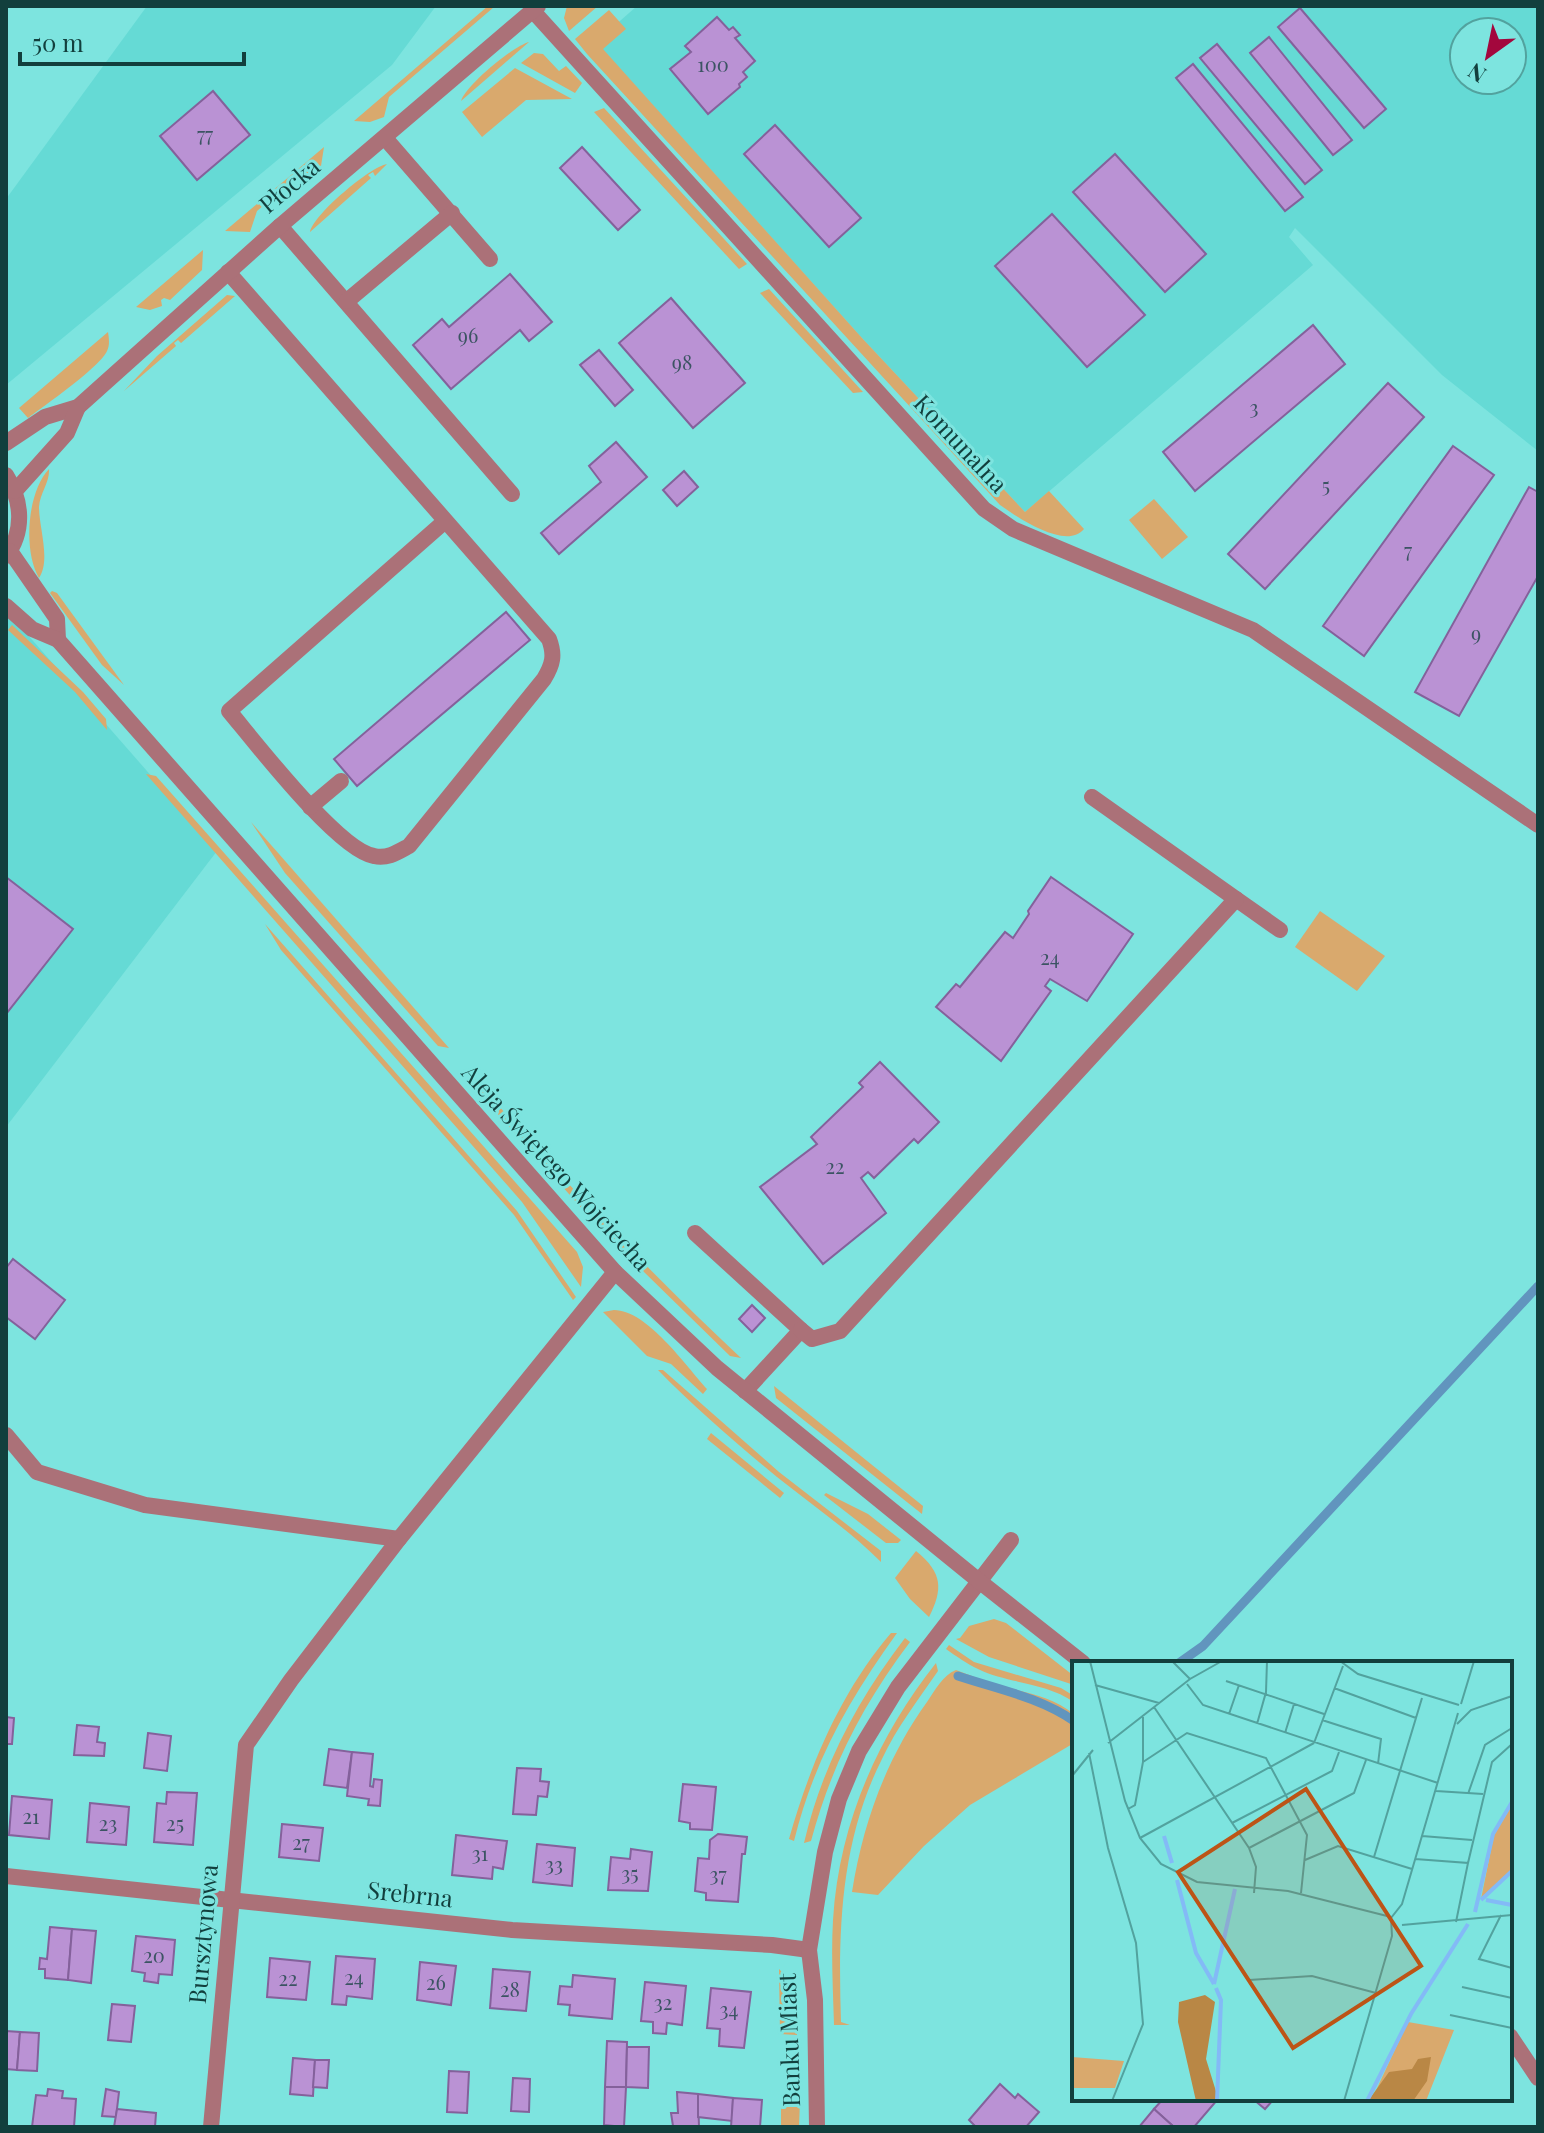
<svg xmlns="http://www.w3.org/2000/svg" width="1544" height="2133" font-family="'Playfair Display',serif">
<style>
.built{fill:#65dad5;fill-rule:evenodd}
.green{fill:#d9a96d}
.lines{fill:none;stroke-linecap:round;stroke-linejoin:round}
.stream{stroke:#6195be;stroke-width:9}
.building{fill:#ba92d4;stroke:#84619b;stroke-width:2}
.service{stroke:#ab7178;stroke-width:16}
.minor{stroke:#ab7178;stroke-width:16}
.tertiary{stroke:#ab7178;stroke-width:16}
.labels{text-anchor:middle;stroke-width:6;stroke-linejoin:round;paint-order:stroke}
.number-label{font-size:20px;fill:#3c5463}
.street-label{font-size:24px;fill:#123f3d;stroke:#7de4df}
.inset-river{fill:none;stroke:#83baf6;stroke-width:4}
.inset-road{fill:none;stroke:#52a29e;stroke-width:2}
.view{fill:#bd5416;fill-opacity:0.15;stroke:#bd5416;stroke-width:4}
.inset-edge{fill:none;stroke:#123f3d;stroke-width:4}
</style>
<rect width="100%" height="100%" fill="#7de4df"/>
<g class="built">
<polygon points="147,6 436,6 392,65 6,385 6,199"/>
<path d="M637 6H1538V451L1442 375 1295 228 1289 237 1313 265 1025 512 862 338 596 42ZM1464 32H1512V80H1464Z"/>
<polygon points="6,610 217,851 6,1127"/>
</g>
<g class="green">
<polygon points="488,6 500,6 494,7 389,97 384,117 370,122 354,121"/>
<polygon points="567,6 598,6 569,31 564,18"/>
<path d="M609 10 626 29 603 49 862 338 1025 512 1049 491 1084 529C1066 551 1017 517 1000 505L587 54 575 39Z"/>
<path d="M529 42 461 101C465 86 513 46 529 42Z"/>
<polygon points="534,53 543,54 559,71 566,66 582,83 575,93 521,63"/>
<polygon points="515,68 572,99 526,100 482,137 462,112"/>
<polygon points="604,108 747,264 739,269 594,112"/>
<polygon points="324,147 321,166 318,171 299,175 257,211 250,232 225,231"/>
<path d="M387 164 375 176 373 172 368 175 371 178 310 232C314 214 370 167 387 164Z"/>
<polygon points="203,250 202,270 170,300 164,298 161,300 162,306 150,310 136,307"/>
<polygon points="769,289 863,392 853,393 760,293"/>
<polygon points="227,295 235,296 181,343 178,340 174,343 176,346 124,391 157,356"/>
<path d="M108 332C109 339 110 345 107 351 101 366 43 407 28 418L19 408Z"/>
<path d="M49 469C50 482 40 493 39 507 39 528 51 560 39 578 23 551 27 492 49 469Z"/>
<polygon points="1154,499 1188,537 1162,559 1129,520"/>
<polygon points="52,591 57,593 124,685 102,665 50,593"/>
<polygon points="12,625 83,692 106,719 107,730 75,692 8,630"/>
<polygon points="146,774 156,776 577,1252 583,1267 581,1287 522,1202"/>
<polygon points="251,822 449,1048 438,1046 285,873"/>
<polygon points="1320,911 1385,956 1357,991 1295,947"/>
<polygon points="265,924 517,1211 576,1297 573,1300 514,1215 281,950"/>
<path d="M470 1072C555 1173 645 1268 741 1358L730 1356 601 1230 472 1085Z"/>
<path d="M614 1310C647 1310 686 1366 707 1389L703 1394 671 1364 647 1356 603 1312Z"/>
<path d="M658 1370H663L779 1472 881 1551V1562C849 1530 812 1505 777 1477 736 1443 695 1408 658 1370Z"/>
<polygon points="774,1386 923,1506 922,1514 776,1398"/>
<polygon points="711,1433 784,1493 780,1498 707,1439"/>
<polygon points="826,1493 868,1514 901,1540 898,1543 886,1543 824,1495"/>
<path d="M916 1551C943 1573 943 1589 929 1617L910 1599 895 1578Z"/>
<polygon points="994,1619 1006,1623 1074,1676 1074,1685 989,1657 956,1639 960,1638 969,1626"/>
<path d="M891 1633H897C849 1700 814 1760 794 1841L789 1839C810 1765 840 1693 891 1633Z"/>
<path d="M905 1638 910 1642C862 1706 832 1764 811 1841L804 1843C822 1766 857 1701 905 1638Z"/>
<path d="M949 1645 974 1662 1061 1688 1074 1696V1702C1045 1682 1009 1684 978 1669 967 1664 956 1656 946 1649Z"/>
<path d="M936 1663 938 1671C918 1700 897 1727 882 1759 840 1842 838 1931 841 2022L850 2025H834C833 1990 831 1955 833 1920 839 1824 877 1738 936 1663Z"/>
<path d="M956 1670C970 1675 984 1681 998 1685 1026 1693 1051 1696 1074 1714V1743L970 1805 924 1846 878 1895 852 1892C863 1823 886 1759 927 1702 935 1690 943 1675 956 1670Z"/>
<path d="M779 1969C799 1987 796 2010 797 2035L780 2034Z"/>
<polygon points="781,2100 800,2100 799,2127 781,2127"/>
</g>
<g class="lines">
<g class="stream">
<polyline points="1179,1663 1203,1646 1538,1286"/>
<path d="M958 1676C997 1689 1039 1697 1074 1721"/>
</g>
</g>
<g class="building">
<polygon points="1300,8 1386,109 1364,128 1278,27"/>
<polygon points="717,17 729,30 733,27 740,35 735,38 755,61 743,72 747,77 739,84 740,87 708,114 670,69 691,52 685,46"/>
<polygon points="1269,37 1352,140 1333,155 1250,53"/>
<polygon points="1217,44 1322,170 1305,184 1200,58"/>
<polygon points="1193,64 1303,197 1285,211 1176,78"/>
<polygon points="213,91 250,135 197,180 160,136"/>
<polygon points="775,125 861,218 829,247 744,154"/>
<polygon points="582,147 640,210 618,230 560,168"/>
<polygon points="1115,154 1206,254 1165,292 1073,192"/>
<polygon points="1052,214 1145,315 1087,367 995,266"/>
<polygon points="510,274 552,322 529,341 520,330 451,389 413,345 442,319 449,327"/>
<polygon points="671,298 745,383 693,428 619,343"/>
<polygon points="1313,325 1345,364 1195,491 1163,452"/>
<polygon points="599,350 633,390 615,406 580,365"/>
<polygon points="1388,383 1424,417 1265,589 1228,554"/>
<polygon points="616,442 647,477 559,554 541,533 601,482 589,466"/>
<polygon points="1453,446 1494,475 1364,656 1323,626"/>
<polygon points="684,471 698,487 677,506 663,490"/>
<polygon points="1529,487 1538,492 1538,576 1459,716 1415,692"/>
<polygon points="506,612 530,640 357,786 334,759"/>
<polygon points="6,877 73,929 6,1014"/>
<polygon points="1051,877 1133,934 1087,1001 1050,979 1045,986 1051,991 1001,1061 936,1007 956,984 960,987 1005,932 1013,938 1029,914 1028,911"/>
<polygon points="880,1062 939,1122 918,1143 914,1139 874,1178 868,1172 861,1178 886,1213 823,1264 760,1187 817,1144 811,1137 863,1087 859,1083"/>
<polygon points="13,1259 65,1300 35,1339 6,1317 6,1268"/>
<polygon points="752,1305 765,1318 752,1332 739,1319"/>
<polygon points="6,1717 14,1718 12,1744 6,1744"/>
<polygon points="77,1725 99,1727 97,1742 105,1743 104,1756 74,1755"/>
<polygon points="148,1733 171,1736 167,1771 144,1768"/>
<polygon points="329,1749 352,1752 347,1788 324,1785"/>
<polygon points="352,1752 373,1754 370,1786 373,1787 374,1779 382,1780 380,1806 368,1805 369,1799 347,1796"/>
<polygon points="517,1768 541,1769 540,1781 549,1782 547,1797 538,1796 536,1815 513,1814"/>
<polygon points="683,1784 716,1787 712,1830 690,1829 690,1823 679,1821"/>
<polygon points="167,1792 197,1793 193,1845 154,1842 157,1803 166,1804"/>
<polygon points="12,1796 52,1800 49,1839 9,1835"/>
<polygon points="90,1803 129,1807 126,1845 87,1842"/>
<polygon points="282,1824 323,1828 319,1861 279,1857"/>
<polygon points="718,1834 747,1837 745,1854 742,1854 738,1902 706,1900 706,1893 695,1891 698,1858 709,1859 710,1840"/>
<polygon points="456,1835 507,1841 503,1869 493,1867 492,1879 452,1875"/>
<polygon points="537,1844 575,1848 572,1886 533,1882"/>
<polygon points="631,1849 652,1852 648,1891 608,1890 611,1857 630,1859"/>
<polygon points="50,1927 72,1929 68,1980 45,1978 45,1969 39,1969 40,1958 47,1959"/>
<polygon points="72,1929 96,1931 91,1983 68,1980"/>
<polygon points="136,1936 175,1940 172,1975 159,1974 158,1983 144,1981 145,1973 132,1971"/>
<polygon points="336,1956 375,1959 372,1999 347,1996 346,2005 332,2004"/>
<polygon points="270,1958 310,1962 306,2000 267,1997"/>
<polygon points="420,1962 456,1966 451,2005 417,2000"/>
<polygon points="493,1969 530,1972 526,2011 490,2008"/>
<polygon points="573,1975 615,1979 612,2019 569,2015 570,2005 558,2004 560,1986 572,1987"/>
<polygon points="645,1982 686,1986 682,2025 667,2023 666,2034 653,2033 653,2022 641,2021"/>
<polygon points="711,1988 751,1992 744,2048 719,2046 720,2029 707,2028"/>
<polygon points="112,2004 135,2006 131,2042 108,2040"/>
<polygon points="6,2031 20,2032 17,2070 6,2069"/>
<polygon points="20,2032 39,2033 37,2071 17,2070"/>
<polygon points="607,2041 627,2042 626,2087 605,2087"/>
<polygon points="627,2047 649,2047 648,2088 626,2087"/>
<polygon points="293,2058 315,2060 313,2096 290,2094"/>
<polygon points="315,2060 329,2060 327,2088 313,2087"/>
<polygon points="449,2071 469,2072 467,2113 447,2112"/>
<polygon points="513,2078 530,2079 529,2112 511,2111"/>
<polygon points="1000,2084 1015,2098 1018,2094 1039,2112 1026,2127 976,2127 969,2120"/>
<polygon points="605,2087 626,2087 624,2127 604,2125"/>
<polygon points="48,2089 63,2091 62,2098 76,2099 74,2127 32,2127 36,2095 47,2096"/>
<polygon points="106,2089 119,2092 116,2117 102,2116"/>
<polygon points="677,2092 698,2094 699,2127 673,2126 671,2113 678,2113"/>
<polygon points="698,2094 733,2098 732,2121 698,2117"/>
<polygon points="733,2098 762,2100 760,2127 731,2127"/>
<polygon points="1163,2099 1218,2099 1194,2127 1174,2127 1154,2109"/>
<polygon points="1253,2099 1274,2099 1265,2109"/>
<polygon points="117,2109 156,2113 155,2127 114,2127"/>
<polygon points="1154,2109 1174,2127 1139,2127"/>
</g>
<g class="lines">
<g class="service">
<polyline points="385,138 490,259"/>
<polyline points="280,226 512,494"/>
<path d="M228 272 549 639C555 655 553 664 544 679L409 846C398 852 388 859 374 856 339 851 255 742 229 711L444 522"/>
<polyline points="347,301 452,213"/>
<polyline points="310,807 341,781"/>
<polyline points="1236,899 1280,930"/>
<polyline points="695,1233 801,1330 745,1391"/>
<polyline points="801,1330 812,1339 840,1331 1236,899 1092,797"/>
</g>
<g class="minor">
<polyline points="533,11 984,509 1013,529 1253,630 1538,825"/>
<polyline points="6,1435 37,1472 145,1505 399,1539"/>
<polyline points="6,1876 512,1930 772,1945 809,1950"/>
<polyline points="211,2127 246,1745 291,1680 399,1539 615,1272"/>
<polyline points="817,2127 815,2000 809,1950 825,1852 839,1799 859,1751 898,1687 1011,1540"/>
</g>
<g class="tertiary">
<polyline points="6,443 45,417 78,407 280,226 538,6"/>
<path d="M6 475C22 500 25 531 6 556"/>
<polyline points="15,491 67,433 78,407"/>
<polyline points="10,551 57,619 58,640"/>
<polyline points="6,606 32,629 58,640 615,1272 717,1368 979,1581 1083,1663"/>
<polyline points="1510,2036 1538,2078"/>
</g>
</g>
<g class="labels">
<g class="number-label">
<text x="713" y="72">100</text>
<text x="205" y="142">77</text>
<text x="468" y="343">96</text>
<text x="682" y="370">98</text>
<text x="1254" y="415">3</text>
<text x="1326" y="493">5</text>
<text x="1408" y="558">7</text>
<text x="1476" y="641">9</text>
<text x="1050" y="965">24</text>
<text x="835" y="1174">22</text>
<text x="31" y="1824">21</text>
<text x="108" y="1831">23</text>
<text x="175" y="1831">25</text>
<text x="301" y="1850">27</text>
<text x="480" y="1861">31</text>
<text x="554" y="1872">33</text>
<text x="630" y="1881">35</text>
<text x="718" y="1882">37</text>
<text x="154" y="1963">20</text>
<text x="354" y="1985">24</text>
<text x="288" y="1986">22</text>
<text x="436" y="1990">26</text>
<text x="510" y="1997">28</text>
<text x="663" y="2010">32</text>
<text x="729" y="2017">34</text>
</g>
<g class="street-label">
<text transform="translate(290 186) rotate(-40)" y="8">Płocka</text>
<text transform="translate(960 444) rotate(47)" y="8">Komunalna</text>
<text transform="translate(556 1168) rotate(48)" y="8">Aleja Świętego Wojciecha</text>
<text transform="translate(410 1895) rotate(6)" y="8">Srebrna</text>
<text transform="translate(204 1934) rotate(-85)" y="8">Bursztynowa</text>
<text transform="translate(790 2040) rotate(-92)" y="8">Banku Miast</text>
</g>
</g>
<g transform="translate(1072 1661)">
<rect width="440" height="440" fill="#7de4df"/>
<path d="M440 144V209L409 238 422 174ZM336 361 382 369 354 440H299ZM0 396 52 400 43 427H0Z" fill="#d9a96d"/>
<path d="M133 334 143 341 134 398 147 440H124L106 361 107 341ZM359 396 355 420 341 440H296L317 411 340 408 346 398Z" fill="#b98745"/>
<path class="inset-river" d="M92 175 100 202M105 219 124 292 142 323M409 239 440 210M414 239 440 244M403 251 421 173 440 141M142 323 163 228M144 327 149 339 145 440M295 440 339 353 396 263"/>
<path class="inset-road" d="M18 0 53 140 68 177 89 203 125 221 216 230 319 256M100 0 118 18M268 0 286 13 387 44M154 20 252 53M115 23 131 44 366 122M23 24 87 42M262 27 344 57M389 43 402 0M82 46 177 187 184 206 182 232M157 53 167 24M250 59 309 78 306 103M185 63 194 31 195 0M385 63 399 49 440 35M213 72 222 43M36 82 118 18 150 0M242 82 271 5M17 92 36 187 64 282 71 363 40 440M71 101 115 72 194 97 235 174 229 232M0 115 21 89M364 130 411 133M396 133 413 84 440 67M56 148 63 144 71 101V54M160 162 260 110 267 91M350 175 400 179M68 177 242 82M177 187 282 132 294 99M302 196 350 37M343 198 396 202 384 261M233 199 266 185 340 208M396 202 420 101 440 83M429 254 407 298 440 307M330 264 440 254M177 319 240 315 304 332M390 326 440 337M378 354 440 367M272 440 320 275 319 257 330 243 386 52"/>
<path class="view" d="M234 128 349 305 221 387 106 211Z"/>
<rect width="440" height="440" class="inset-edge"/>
</g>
<rect width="1544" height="2133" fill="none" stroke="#123f3d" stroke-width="16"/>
<g transform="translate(1488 56) rotate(213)"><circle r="38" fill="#7de4df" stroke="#52a29e" stroke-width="2"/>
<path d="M0-6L14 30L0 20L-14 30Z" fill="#a3073d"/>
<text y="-12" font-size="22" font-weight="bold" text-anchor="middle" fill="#123f3d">N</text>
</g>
<path d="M20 52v12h224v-12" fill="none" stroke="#123f3d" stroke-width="4"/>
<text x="32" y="52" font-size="24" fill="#123f3d" stroke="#7de4df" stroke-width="6" paint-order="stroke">50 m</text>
</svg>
